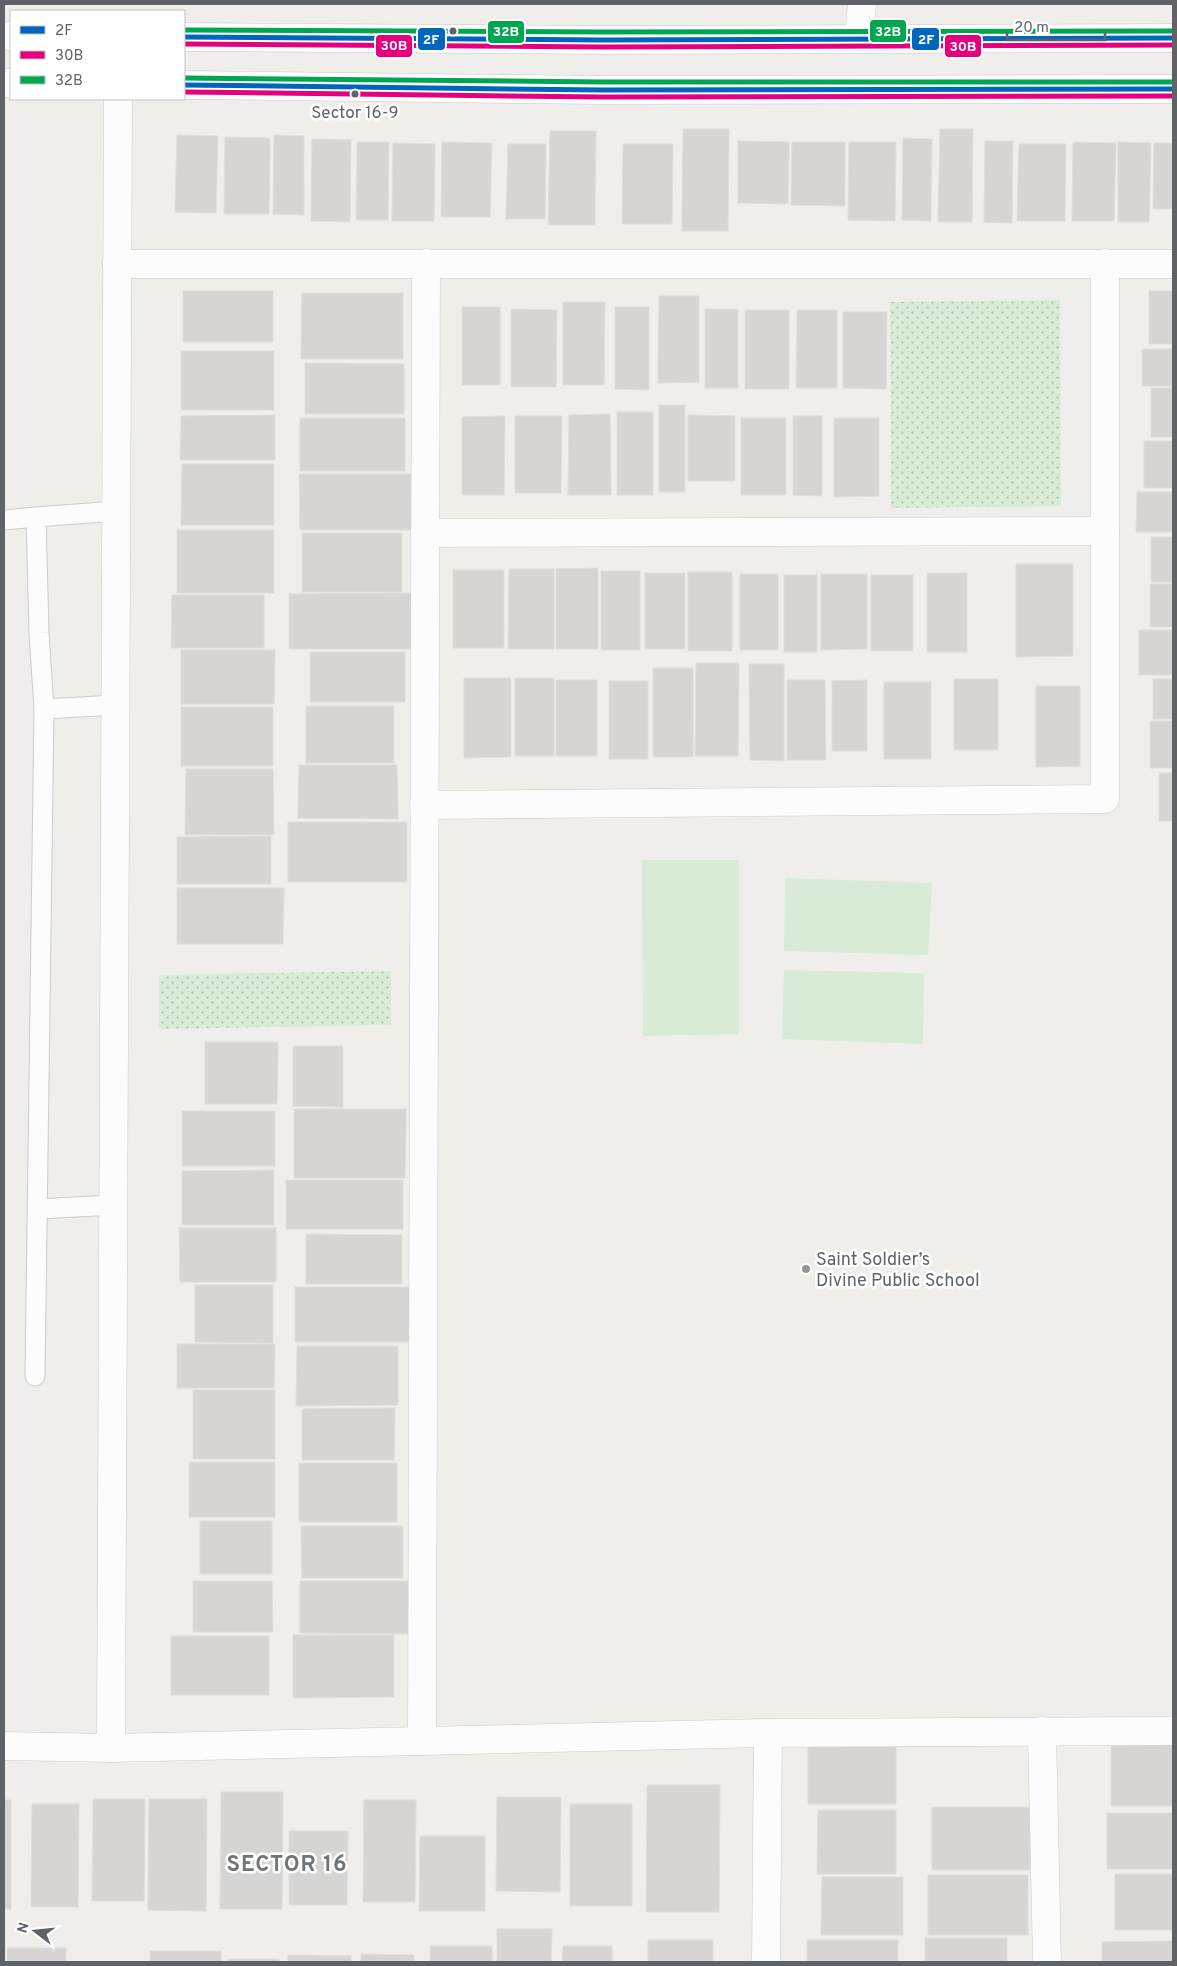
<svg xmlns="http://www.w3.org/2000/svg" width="1177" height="1966" font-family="Overpass,sans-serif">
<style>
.park{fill:url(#park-dots)}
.pitch{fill:#d8ebd6}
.building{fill:#d6d5d3;stroke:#deddd9}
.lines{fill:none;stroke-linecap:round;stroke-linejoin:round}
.lane-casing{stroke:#cbcccc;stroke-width:21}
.street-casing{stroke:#cbcccc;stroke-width:29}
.secondary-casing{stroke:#cacacb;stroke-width:29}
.lane{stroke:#fdfcfc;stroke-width:19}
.street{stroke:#fdfcfc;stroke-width:28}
.secondary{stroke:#fdfcfc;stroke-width:28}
.bus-1-casing{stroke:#fff;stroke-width:9}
.bus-2-casing{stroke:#fff;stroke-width:9}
.bus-3-casing{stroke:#fff;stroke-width:9}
.bus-1{stroke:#0065bd;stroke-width:5}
.bus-2{stroke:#e5007d;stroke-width:5}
.bus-3{stroke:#00a651;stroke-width:5}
.bus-dot{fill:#5f6368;stroke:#fff;stroke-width:2}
.poi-dot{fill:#919496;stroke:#fff;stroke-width:2}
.labels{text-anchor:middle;stroke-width:5;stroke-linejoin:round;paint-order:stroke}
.bus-label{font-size:17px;fill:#5f6368;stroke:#fff}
.poi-label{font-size:18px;fill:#5f6368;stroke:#fff;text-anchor:start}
.district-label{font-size:22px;font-weight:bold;letter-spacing:1px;fill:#70757a;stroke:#fff}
.line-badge{stroke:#fff;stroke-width:2}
.badge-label{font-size:14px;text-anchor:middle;font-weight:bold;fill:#fff}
</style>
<defs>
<pattern id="park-dots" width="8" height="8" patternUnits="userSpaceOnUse" patternTransform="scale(1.25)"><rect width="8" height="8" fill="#d8ebd6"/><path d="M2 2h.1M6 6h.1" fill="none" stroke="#b2c2b1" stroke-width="1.8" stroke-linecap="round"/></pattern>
</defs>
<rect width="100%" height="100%" fill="#efeeea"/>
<g class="park">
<polygon points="1060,300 1061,506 891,508 890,302"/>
<polygon points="391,971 391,1025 159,1029 159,975"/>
</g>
<g class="pitch">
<polygon points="642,860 739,860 739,1034 643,1036"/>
<polygon points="785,878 932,883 928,955 784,951"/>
<polygon points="784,970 924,973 923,1044 782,1039"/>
</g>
<g class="building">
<polygon points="683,129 729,129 728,231 682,231"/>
<polygon points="940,129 973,129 972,222 938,222"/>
<polygon points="550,131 596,131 595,225 548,225"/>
<polygon points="177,135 218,136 216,213 175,212"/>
<polygon points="274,135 304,136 304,215 273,214"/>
<polygon points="225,137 270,138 269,214 224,214"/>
<polygon points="903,138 932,139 931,221 902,220"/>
<polygon points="312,139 351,140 350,222 311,221"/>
<polygon points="738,141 789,142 788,204 738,203"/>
<polygon points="985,141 1013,141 1012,223 984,222"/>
<polygon points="357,142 389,142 388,220 356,220"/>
<polygon points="442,142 492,143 490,217 441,217"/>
<polygon points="792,142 845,142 845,206 791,205"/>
<polygon points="849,142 896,142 895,221 848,220"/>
<polygon points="1073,142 1116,143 1114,221 1072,221"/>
<polygon points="1118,142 1151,143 1149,222 1118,222"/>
<polygon points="393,143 435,144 434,221 392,221"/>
<polygon points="1154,143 1173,143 1173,209 1153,209"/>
<polygon points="508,144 546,144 545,219 506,219"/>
<polygon points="623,144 673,144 672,224 622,224"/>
<polygon points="1019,144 1066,144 1065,221 1017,221"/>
<rect x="183" y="291" width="90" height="51"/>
<rect x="1149" y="291" width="24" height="53"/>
<polygon points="302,293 403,293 403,359 301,359"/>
<polygon points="659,296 699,296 699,382 658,383"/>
<polygon points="563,302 605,302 604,385 563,385"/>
<rect x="462" y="307" width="38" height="78"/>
<polygon points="615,307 649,307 649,390 615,389"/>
<polygon points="511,309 557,310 556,387 511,387"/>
<rect x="705" y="309" width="33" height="79"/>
<rect x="745" y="310" width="44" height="79"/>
<polygon points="797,310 837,310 837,388 796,388"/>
<polygon points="843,312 887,312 886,389 843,388"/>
<rect x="1142" y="349" width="31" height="37"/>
<rect x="181" y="351" width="93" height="59"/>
<polygon points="305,363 404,364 404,414 305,414"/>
<rect x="1151" y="388" width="22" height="49"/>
<rect x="659" y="405" width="26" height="87"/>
<rect x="617" y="412" width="36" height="83"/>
<polygon points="610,414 611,495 568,495 569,415"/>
<polygon points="275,415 275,460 180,460 181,416"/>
<polygon points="688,415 735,416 735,481 688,481"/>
<polygon points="505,416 504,495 462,495 462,417"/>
<polygon points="515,416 562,416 561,493 515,493"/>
<polygon points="793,416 822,416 822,496 793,495"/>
<rect x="300" y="418" width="105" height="53"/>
<rect x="741" y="418" width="45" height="77"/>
<polygon points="834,418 879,418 879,496 834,497"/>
<rect x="1144" y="441" width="29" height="47"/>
<polygon points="182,464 274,464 274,525 181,525"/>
<polygon points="299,474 414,474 414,530 300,530"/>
<polygon points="1137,492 1173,492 1173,532 1136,532"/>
<rect x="177" y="530" width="97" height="63"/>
<rect x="302" y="533" width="100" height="59"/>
<rect x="1151" y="537" width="22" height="45"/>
<polygon points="1016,564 1073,564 1073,656 1016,657"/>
<polygon points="598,568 598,649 556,649 556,569"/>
<polygon points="509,569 554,569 554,649 508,649"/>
<rect x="453" y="570" width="51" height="78"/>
<rect x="601" y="571" width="39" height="79"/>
<rect x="688" y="572" width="44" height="79"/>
<rect x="645" y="573" width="40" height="76"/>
<rect x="927" y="573" width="40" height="79"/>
<rect x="740" y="574" width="38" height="76"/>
<polygon points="821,574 867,574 867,649 821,650"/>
<rect x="784" y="575" width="33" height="77"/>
<rect x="871" y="575" width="42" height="76"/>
<rect x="1150" y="584" width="23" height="43"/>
<polygon points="416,593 416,649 289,649 289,594"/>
<polygon points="172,595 264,595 264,648 171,648"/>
<rect x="1139" y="630" width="34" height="45"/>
<polygon points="181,650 275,650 274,704 181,704"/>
<rect x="310" y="652" width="95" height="50"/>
<polygon points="696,663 739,663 738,756 695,756"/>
<polygon points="749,664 784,664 784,761 750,760"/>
<rect x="653" y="668" width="40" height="89"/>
<polygon points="464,678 511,678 511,757 464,758"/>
<rect x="515" y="678" width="39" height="78"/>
<rect x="954" y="679" width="44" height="71"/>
<rect x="1153" y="679" width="20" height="40"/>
<rect x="556" y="680" width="41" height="76"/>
<polygon points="787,680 825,680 826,760 787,760"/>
<polygon points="867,680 867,751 832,751 832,681"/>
<rect x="609" y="681" width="39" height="78"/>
<rect x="884" y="682" width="47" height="77"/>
<polygon points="1036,686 1080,686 1080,766 1036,767"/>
<rect x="306" y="706" width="88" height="57"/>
<rect x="181" y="707" width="92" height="59"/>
<rect x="1150" y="721" width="23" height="47"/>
<polygon points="299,765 397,765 398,819 298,818"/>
<polygon points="186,769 273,769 274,835 185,835"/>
<rect x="1159" y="773" width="14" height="48"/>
<rect x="288" y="822" width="119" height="60"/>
<polygon points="271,836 271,884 177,884 177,837"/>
<polygon points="177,888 284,888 283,944 177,944"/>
<polygon points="205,1042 278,1042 277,1104 205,1104"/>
<polygon points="293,1046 343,1046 343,1107 293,1106"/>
<polygon points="294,1109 406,1109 405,1178 294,1178"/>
<rect x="182" y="1111" width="93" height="55"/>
<polygon points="274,1170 274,1225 182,1225 182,1171"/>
<rect x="286" y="1180" width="117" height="49"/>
<polygon points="179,1228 276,1228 276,1282 180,1282"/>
<polygon points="306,1234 402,1235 402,1284 306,1284"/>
<polygon points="195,1285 273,1285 273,1343 195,1342"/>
<rect x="295" y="1287" width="125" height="55"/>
<polygon points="177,1344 275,1344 274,1388 177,1388"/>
<polygon points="297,1346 398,1346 398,1405 296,1406"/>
<rect x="193" y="1390" width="82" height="69"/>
<polygon points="395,1408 394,1460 302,1460 302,1409"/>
<rect x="189" y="1462" width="86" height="55"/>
<rect x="299" y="1463" width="98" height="59"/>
<rect x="200" y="1521" width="72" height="53"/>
<polygon points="301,1526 403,1526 403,1578 302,1578"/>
<polygon points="193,1581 272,1581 273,1632 193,1632"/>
<polygon points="300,1581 414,1581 414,1634 300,1633"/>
<polygon points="293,1635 394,1635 394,1697 293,1698"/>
<rect x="171" y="1636" width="98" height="59"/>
<rect x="808" y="1745" width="88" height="59"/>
<rect x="1111" y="1745" width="62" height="61"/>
<polygon points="647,1785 720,1785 719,1912 646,1912"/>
<polygon points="221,1792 283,1792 282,1909 220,1909"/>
<polygon points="497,1797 561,1797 560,1892 496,1891"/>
<polygon points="93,1799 145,1799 144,1901 92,1901"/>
<polygon points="149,1799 207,1799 206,1911 148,1910"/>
<rect x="4" y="1800" width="7" height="109"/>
<polygon points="364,1800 416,1800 415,1902 363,1902"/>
<polygon points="32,1804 79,1804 78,1907 31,1907"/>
<rect x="570" y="1804" width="62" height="102"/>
<rect x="932" y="1807" width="98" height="63"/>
<polygon points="818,1810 896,1810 896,1874 817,1874"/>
<rect x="1107" y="1813" width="66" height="56"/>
<polygon points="289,1831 348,1831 347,1905 289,1905"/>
<polygon points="420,1836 485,1836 485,1911 419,1911"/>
<rect x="1115" y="1874" width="58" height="56"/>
<rect x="928" y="1875" width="100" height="60"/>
<polygon points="822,1877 903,1877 903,1935 821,1935"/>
<polygon points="497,1929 552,1929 551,1962 497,1962"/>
<rect x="925" y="1938" width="82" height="24"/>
<rect x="648" y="1940" width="65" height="22"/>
<rect x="807" y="1940" width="91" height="22"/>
<polygon points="1173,1941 1173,1962 1102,1962 1102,1942"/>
<rect x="430" y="1946" width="62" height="16"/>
<polygon points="563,1946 612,1946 612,1962 562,1962"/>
<rect x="7" y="1948" width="59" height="14"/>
<rect x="150" y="1951" width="71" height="11"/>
<polygon points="361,1954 414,1955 414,1962 361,1962"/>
<polygon points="288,1955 351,1956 351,1962 288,1962"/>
<rect x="228" y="1959" width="51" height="3"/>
</g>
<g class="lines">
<defs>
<g id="lane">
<polyline points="36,517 116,511"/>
<polyline points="4,520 36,517 39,633 44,709 116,705"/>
<polyline points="38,1209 113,1205"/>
<polyline points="35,1376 44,709"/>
</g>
<g id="street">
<polyline points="859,38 862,4"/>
<polyline points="117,264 1173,264"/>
<polyline points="425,533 1105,531"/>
<polyline points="424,805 1105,799 1105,263"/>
<polyline points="1042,1731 1047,1962"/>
<polyline points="768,1733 1173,1731"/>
<polyline points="422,1741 426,263"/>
</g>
<g id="secondary">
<polyline points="4,36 11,36"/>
<polyline points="184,37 603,40 1173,38"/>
<polyline points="4,83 11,83"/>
<polyline points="184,85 602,90 1173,89"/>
<polyline points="4,1746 111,1748 768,1733 766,1962"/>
<polyline points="111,1748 118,99"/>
</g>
</defs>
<use href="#lane" class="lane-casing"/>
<use href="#street" class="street-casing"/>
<use href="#secondary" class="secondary-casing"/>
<use href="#lane" class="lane"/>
<use href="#street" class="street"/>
<use href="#secondary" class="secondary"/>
<defs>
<g id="bus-1">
<polyline points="184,37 603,40 1173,38"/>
<polyline points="184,85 602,90 1173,89"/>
</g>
<g id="bus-2">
<polyline points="184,44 603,47 1173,45"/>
<polyline points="184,92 602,97 1173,96"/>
</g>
<g id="bus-3">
<polyline points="184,30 603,32 1173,31"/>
<polyline points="184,78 602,82 1173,82"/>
</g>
</defs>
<use href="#bus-1" class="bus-1-casing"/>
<use href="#bus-2" class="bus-2-casing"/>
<use href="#bus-3" class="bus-3-casing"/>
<use href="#bus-1" class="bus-1"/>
<use href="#bus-2" class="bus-2"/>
<use href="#bus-3" class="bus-3"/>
</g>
<g class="bus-dot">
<circle cx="453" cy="31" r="4.5"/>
<circle cx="355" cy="94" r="4.5"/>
</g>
<circle class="poi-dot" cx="806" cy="1269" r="5"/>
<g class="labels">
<g class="bus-label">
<text x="355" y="118">Sector 16-9</text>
</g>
<g class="poi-label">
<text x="816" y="1265">Saint Soldier’s<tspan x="816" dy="21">Divine Public School</tspan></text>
</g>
<g class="district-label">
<text x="287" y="1871">SECTOR 16</text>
</g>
</g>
<g class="line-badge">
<rect x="869" y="19" width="38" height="24" rx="5" fill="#00a651"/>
<rect x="487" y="20" width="38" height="24" rx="5" fill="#00a651"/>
<rect x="417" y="27" width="29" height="24" rx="5" fill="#0065bd"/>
<rect x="911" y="27" width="29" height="24" rx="5" fill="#0065bd"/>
<rect x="375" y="34" width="38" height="24" rx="5" fill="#e5007d"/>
<rect x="944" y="34" width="38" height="24" rx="5" fill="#e5007d"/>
</g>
<g class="badge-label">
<text x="888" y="36">32B</text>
<text x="506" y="36">32B</text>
<text x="431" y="44">2F</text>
<text x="926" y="44">2F</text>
<text x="394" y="50">30B</text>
<text x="963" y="51">30B</text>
</g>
<rect width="1177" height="1966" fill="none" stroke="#5f6368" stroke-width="10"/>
<rect x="10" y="10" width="175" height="90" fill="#ffffff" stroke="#bfc1c3"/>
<rect x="20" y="26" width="25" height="8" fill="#0065bd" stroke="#bfc1c3"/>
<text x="55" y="35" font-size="15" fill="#5f6368">2F</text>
<rect x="20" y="51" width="25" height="8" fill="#e5007d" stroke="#bfc1c3"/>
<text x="55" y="60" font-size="15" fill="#5f6368">30B</text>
<rect x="20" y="76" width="25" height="8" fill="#00a651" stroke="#bfc1c3"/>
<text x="55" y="85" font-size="15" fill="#5f6368">32B</text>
<g transform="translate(35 1931) rotate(286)" stroke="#ffffff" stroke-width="4" paint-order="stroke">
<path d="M0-4L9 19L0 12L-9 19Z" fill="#5f6368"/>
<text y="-8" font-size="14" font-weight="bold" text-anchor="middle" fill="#5f6368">N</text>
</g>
<path d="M1007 32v8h98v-8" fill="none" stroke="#5f6368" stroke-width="2.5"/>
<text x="1014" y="32" font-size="15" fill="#5f6368" stroke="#ffffff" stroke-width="4" paint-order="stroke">20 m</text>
</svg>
